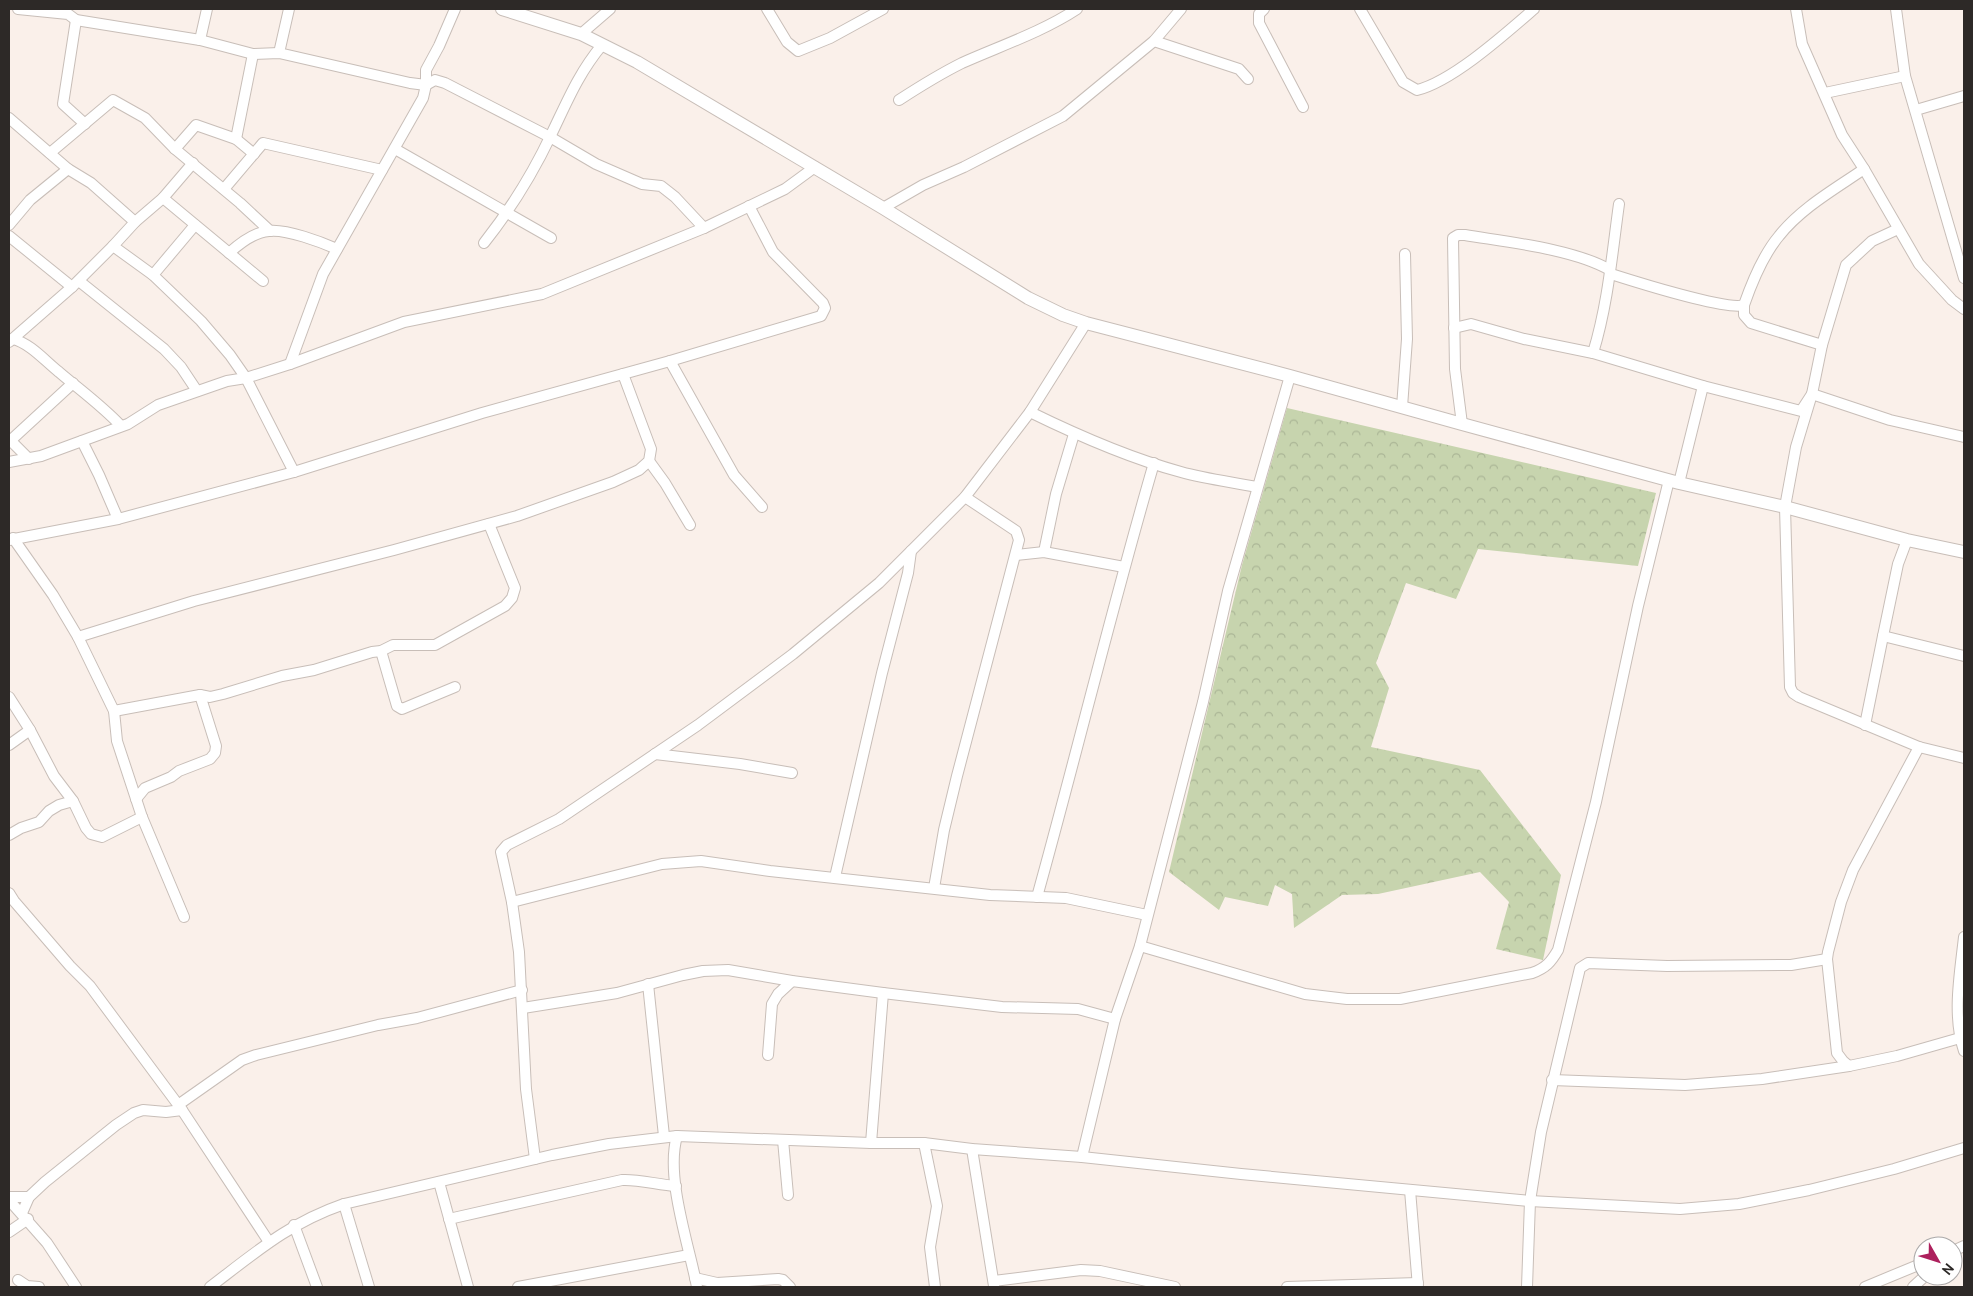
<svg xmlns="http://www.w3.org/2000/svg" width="1973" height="1296" font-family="Cabin,sans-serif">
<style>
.forest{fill:url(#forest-crowns)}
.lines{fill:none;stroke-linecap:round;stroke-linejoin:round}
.minor-casing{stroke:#c8beb8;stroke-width:12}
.major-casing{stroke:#c8beb8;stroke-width:14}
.minor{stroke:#fff;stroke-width:10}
.major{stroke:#fff;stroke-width:12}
</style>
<defs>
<pattern id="forest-crowns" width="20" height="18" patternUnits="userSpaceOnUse" patternTransform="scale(1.25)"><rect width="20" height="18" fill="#c7d4ae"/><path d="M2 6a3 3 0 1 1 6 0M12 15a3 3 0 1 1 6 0" fill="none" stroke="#abb696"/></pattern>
</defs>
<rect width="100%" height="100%" fill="#faf0ea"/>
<polygon class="forest" points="1287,408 1656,493 1638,566 1478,549 1456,599 1406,583 1376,663 1389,688 1371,747 1480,770 1561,875 1543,960 1496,949 1509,902 1480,872 1378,894 1342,895 1294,928 1292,894 1275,885 1268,906 1225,897 1219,910 1169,872 1242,565"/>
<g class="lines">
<defs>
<g id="minor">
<polyline points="18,9 68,14 76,20 200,40 253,54 279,53 410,83 426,85 435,80 445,83 550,137 596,164 642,184 661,186 675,197 704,228"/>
<polyline points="767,9 787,42 798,51 830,38 883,9"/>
<polyline points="1264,9 1259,14 1259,23 1303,107"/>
<path d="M1360 9 1403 82 1417 90C1453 81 1505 34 1534 9"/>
<polyline points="1796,9 1802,44 1842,135 1864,169 1919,264 1952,300 1964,309"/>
<polyline points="1896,9 1905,76 1964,278"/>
<polyline points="76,20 63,104 85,124"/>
<polyline points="581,34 610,9"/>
<polyline points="200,40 207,9"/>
<polyline points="1154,41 1239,69 1248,79"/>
<polyline points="279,53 289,9"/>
<polyline points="1825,93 1905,76"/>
<path d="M899 100C919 87 940 74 962 63 1000 46 1042 32 1077 9"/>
<polyline points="1916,110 1964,96"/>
<polyline points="9,118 68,169 91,183 135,222"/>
<polyline points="236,139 253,54"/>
<polyline points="175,149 196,125 236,139 254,154"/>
<polyline points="395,149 551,238"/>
<polyline points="50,153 113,100 145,118 175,149 240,203 270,231"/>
<polyline points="224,189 263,143 382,170"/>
<polyline points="163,198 263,281"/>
<polyline points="883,208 923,185 964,167 1063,116 1154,41 1181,9"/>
<polyline points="9,225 30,200 68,169"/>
<polyline points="1898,229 1872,241 1846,265 1822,345 1812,394 1796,447 1785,507 1790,687 1793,693 1799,697 1919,747 1964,758"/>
<polyline points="9,236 72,287"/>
<path d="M484 243C510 210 533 173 551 135 567 102 578 74 602 45"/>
<polyline points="113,246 153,275 201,321 230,355 246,378 294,472"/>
<path d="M229 253C240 243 254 232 269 231 287 229 321 242 337 249"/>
<path d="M1611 274C1633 281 1728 311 1744 305"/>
<polyline points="153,275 195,225"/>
<polyline points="79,281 164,349 181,367 197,391"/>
<polyline points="1454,328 1471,324 1524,339 1593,353 1703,386 1801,411 1812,394 1890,420 1964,437"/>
<path d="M13 339C31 344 44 360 59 372 80 390 101 405 120 425"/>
<polyline points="9,342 72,287 113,246 135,222 163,198 193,163"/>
<path d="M1822 345 1751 323 1744 315V305C1752 282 1763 255 1779 236 1801 208 1835 189 1864 169"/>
<path d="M1593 353C1608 304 1612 254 1619 204"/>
<polyline points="670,361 734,475 762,507"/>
<polyline points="290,364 323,274 423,98 426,85 426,70 439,46 455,9"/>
<polyline points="1402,407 1407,339 1405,254"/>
<path d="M1030 412C1079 436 1129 458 1181 472 1206 479 1232 482 1257 487"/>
<path d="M1462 424 1455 369 1453 238 1458 235H1465C1507 242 1574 249 1610 270"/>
<polyline points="9,439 29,459"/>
<polyline points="10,441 73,383"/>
<polyline points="82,441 99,475 118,519"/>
<polyline points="649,461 665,483 690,525"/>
<polyline points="9,462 41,456 128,424 158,405 227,381 246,378 290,364 404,322 542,294 704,228 785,189 815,167"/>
<polyline points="1679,483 1703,386"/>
<polyline points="13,538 53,595 78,637 114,711 117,741 142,817 184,917"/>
<polyline points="9,540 118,519 294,472 482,413 670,361 821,316 825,308 823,303 773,252 749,206"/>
<polyline points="1907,540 1898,564 1883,636 1964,656"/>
<polyline points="1044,552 1056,494 1074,434"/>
<polyline points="1016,555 1044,552 1124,567"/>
<polyline points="78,637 194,601 394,550 517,516 613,482 639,470 649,461 651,449 623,374"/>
<polyline points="381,651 397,706 402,709 455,687"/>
<polyline points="9,697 30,730 54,776 73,801 86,828 91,834 102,837 142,817"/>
<polyline points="114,711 200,695 210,697 223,694 282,676 314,670 372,652 381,651 393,645 435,645 505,606 512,598 515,588 489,524"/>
<polyline points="1865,725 1883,636"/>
<polyline points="9,745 30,730"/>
<polyline points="655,754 740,764 792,773"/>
<polyline points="136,799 145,788 171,777 179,771 210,759 215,753 216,746 200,695"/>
<polyline points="9,835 21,828 39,822 49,811 59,805 73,801"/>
<polyline points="835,877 882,673 908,573 911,551"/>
<polyline points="934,888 944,830 957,776 1019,540 1016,531 965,497"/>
<polyline points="9,893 14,901 70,966 90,986 182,1110 269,1242"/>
<path d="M1037 897C1077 753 1112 607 1154 463"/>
<polyline points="512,902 662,864 701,861 770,871 990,895 1066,898 1147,915"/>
<path d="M1964 937C1960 974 1952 1015 1964 1051"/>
<path d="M1140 946 1305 994 1347 999H1400L1532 973C1546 968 1551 962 1558 950L1596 802 1638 606 1669 480"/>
<polyline points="648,984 664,1136"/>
<polyline points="523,1008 617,993 683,975 703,971 728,970 792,981 883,993 1002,1007 1078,1009 1115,1019"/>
<polyline points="768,1055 772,1004 778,994 792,981"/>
<polyline points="1849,1066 1843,1061 1837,1053 1827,959 1828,952 1841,902 1853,870 1919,747"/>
<polyline points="1552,1080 1685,1085 1762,1079 1849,1066 1897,1056 1960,1038"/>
<polyline points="178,1105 242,1060 256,1055 378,1025 417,1018 522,990"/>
<path d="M677 1136C665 1177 689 1245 697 1287"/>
<polyline points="783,1140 788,1195"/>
<polyline points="871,1143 883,993"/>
<polyline points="924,1143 937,1206 930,1247 935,1287"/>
<polyline points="972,1149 994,1286"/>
<polyline points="1082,1157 1115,1019 1140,946 1203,702 1228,591 1290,376"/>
<polyline points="535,1159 526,1089 519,952 512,902 501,852 507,845 559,819 698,725 793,654 879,583 965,497 1030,412 1086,323"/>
<polyline points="439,1182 468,1287"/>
<polyline points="1410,1190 1418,1287"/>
<polyline points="9,1197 29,1197"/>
<polyline points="9,1200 47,1243 76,1287"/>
<polyline points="344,1204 369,1287"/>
<polyline points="22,1213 29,1197 45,1182 116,1125 134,1113 143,1110 166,1112 182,1110"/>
<path d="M449 1219 622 1180C638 1179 659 1185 676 1186"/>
<polyline points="294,1225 317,1287"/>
<polyline points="9,1232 28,1219"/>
<polyline points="1953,1251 1964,1246"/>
<polyline points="695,1278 717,1283 778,1279 783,1280 790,1287"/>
<polyline points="18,1280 27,1286 39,1287"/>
<polyline points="994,1281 1081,1270 1100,1271 1175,1287"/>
<path d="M210 1287C256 1252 289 1223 344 1204L552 1155 609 1144 677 1136 871 1143H924L972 1149 1082 1157 1241 1174 1530 1201 1680 1209 1739 1204 1809 1190 1894 1169 1964 1148"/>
<polyline points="518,1287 689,1255"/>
<polyline points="1287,1287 1418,1283"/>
<polyline points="1527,1287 1530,1201 1541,1132 1580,968 1588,963 1667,966 1791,965 1827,959"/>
<polyline points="1865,1287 1923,1263"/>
<polyline points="1913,1287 1925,1276"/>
</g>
<polyline id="major" points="502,9 581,34 637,62 883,208 1028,298 1063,315 1086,323 1290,376 1462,424 1679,483 1785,507 1907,540 1964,552"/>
</defs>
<use href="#minor" class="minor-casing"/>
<use href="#major" class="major-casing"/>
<use href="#minor" class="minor"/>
<use href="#major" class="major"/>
</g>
<rect width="1973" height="1296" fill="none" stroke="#2d2927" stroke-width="20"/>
<g transform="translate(1938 1261) rotate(129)"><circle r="24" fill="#ffffff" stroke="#aba9a9"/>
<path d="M0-4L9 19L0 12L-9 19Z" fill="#ad205d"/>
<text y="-8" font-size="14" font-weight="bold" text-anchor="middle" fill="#2d2927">N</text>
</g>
</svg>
